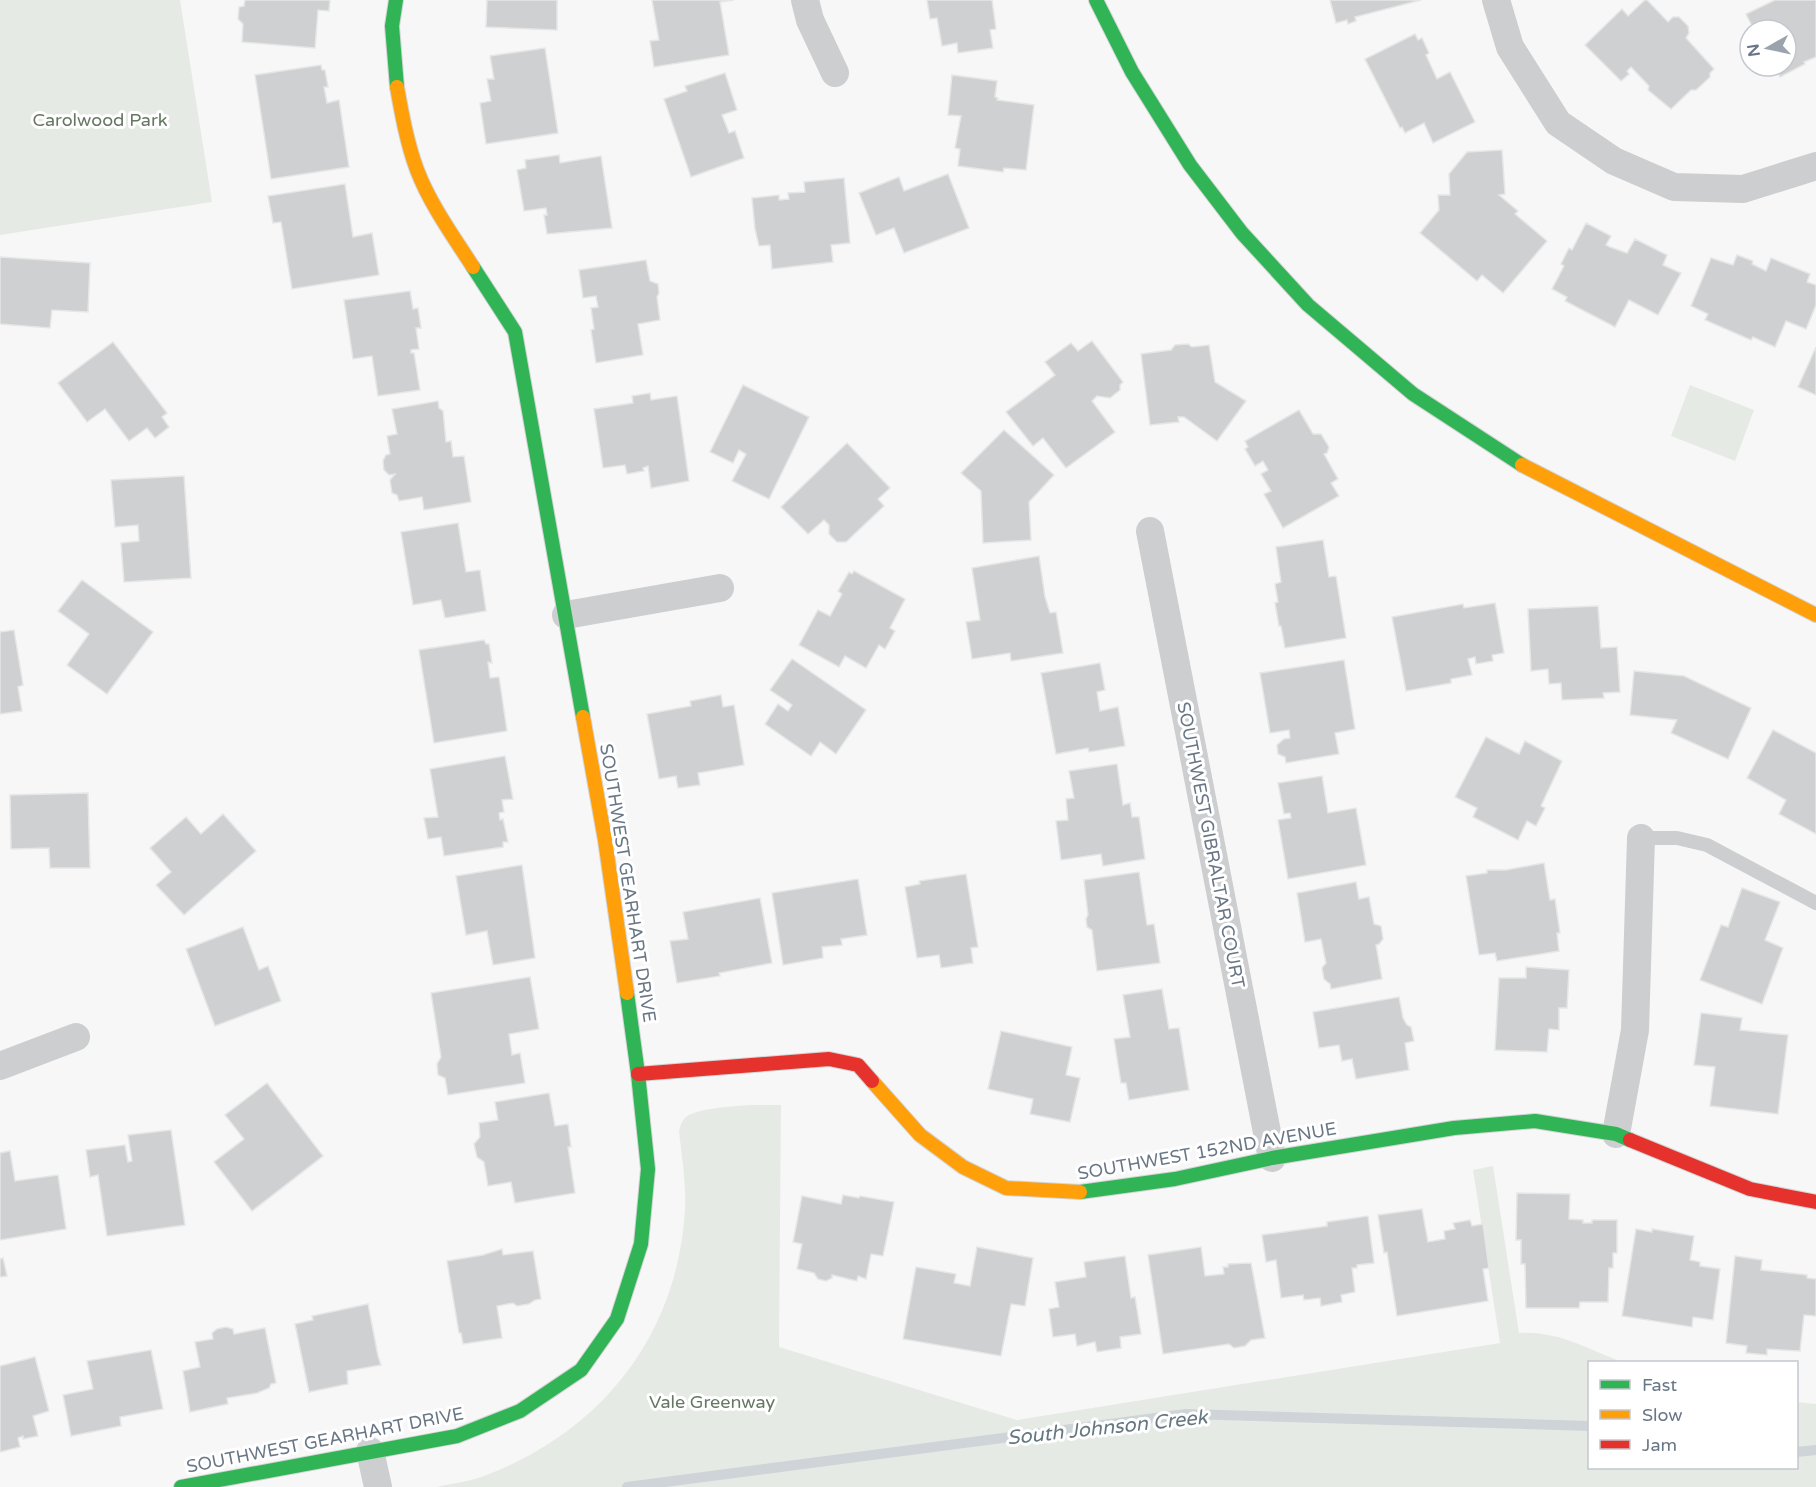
<svg xmlns="http://www.w3.org/2000/svg" width="1816" height="1487" font-family="'Varela Round',sans-serif">
<style>
.green{fill:#e6eae5}
.lines{fill:none;stroke-linecap:round;stroke-linejoin:round}
.stream{stroke:#ced4d8;stroke-width:10}
.building{fill:#ced0d1;stroke:#e6e6e6;stroke-width:1.5}
.fast-casing{stroke:#d3d4d5;stroke-width:16}
.slow-casing{stroke:#d3d4d5;stroke-width:16}
.jam-casing{stroke:#d3d4d5;stroke-width:16}
.lane{stroke:#cdced0;stroke-width:14}
.street{stroke:#cdced0;stroke-width:28}
.fast{stroke:#30b455;stroke-width:14}
.slow{stroke:#ff9f0a;stroke-width:14}
.jam{stroke:#e5322d;stroke-width:14}
.labels{text-anchor:middle;stroke-width:6;stroke-linejoin:round;paint-order:stroke}
.park-label{font-size:18px;fill:#667763;stroke:#fff}
.street-label{font-size:18px;fill:#697685;stroke:#fff}
.water-label{font-size:20px;font-style:italic;fill:#657780;stroke:#fff}
</style>
<rect width="100%" height="100%" fill="#f7f7f7"/>
<g class="green">
<polygon points="0,0 180,0 212,202 0,235"/>
<polygon points="1690,385 1754,410 1735,461 1671,436"/>
<path d="M751 1105H781L779 1347 1017 1420 1500 1343 1473 1170 1493 1166 1519 1333C1556 1330 1589 1349 1622 1362H1590V1468H1796L1797 1402 1816 1404V1487H436C454 1483 473 1481 489 1474 604 1429 678 1333 685 1209 686 1183 682 1157 679 1132 680 1127 681 1122 685 1118 694 1108 736 1106 751 1105Z"/>
</g>
<g class="lines">
<g class="stream">
<polyline points="1796,1452 1816,1450"/>
<polyline points="627,1487 1186,1414 1590,1426"/>
</g>
</g>
<g class="building">
<polygon points="245,0 330,0 329,11 318,10 315,48 242,42 243,24 238,19 239,7 244,6"/>
<polygon points="487,0 557,0 557,30 486,27"/>
<polygon points="652,0 734,0 720,2 729,55 654,67 650,41 659,40"/>
<polygon points="927,0 992,0 996,29 990,30 993,48 958,53 957,43 942,46 937,18 930,19"/>
<polygon points="1330,0 1421,0 1355,17 1356,21 1348,24 1347,20 1336,23"/>
<polygon points="1645,0 1647,0 1668,22 1673,17 1679,17 1688,26 1689,33 1686,38 1714,69 1710,73 1710,77 1696,90 1691,90 1671,109 1648,90 1649,86 1631,67 1627,71 1629,74 1621,81 1585,45 1622,9 1628,16"/>
<polygon points="1775,0 1816,0 1816,57 1804,62 1805,64 1780,77 1775,66 1786,66 1786,30 1754,30 1746,14"/>
<polygon points="1415,34 1418,40 1422,38 1429,53 1426,55 1437,79 1450,72 1475,122 1433,143 1424,123 1405,133 1402,127 1400,128 1365,59"/>
<polygon points="545,48 558,133 486,144 480,103 491,101 487,79 494,79 490,56"/>
<polygon points="321,65 322,70 325,70 328,87 324,87 327,103 339,100 349,167 271,179 255,75"/>
<polygon points="725,73 737,110 722,115 729,133 735,131 744,158 691,177 664,99 687,91 685,86"/>
<polygon points="952,75 997,81 995,97 998,98 997,100 1034,105 1026,170 1004,168 1003,172 958,166 960,149 955,148 961,116 948,115"/>
<polygon points="1502,150 1505,194 1499,195 1518,211 1515,214 1547,241 1503,293 1482,275 1477,281 1420,233 1439,210 1438,195 1450,195 1449,174 1467,152"/>
<polygon points="559,155 560,163 601,156 612,228 547,234 544,215 547,215 546,208 524,211 517,170 526,168 525,160"/>
<polygon points="948,174 969,228 904,253 894,228 876,235 859,193 899,177 904,191"/>
<polygon points="844,178 850,243 831,245 833,262 772,269 770,245 759,246 755,229 752,198 779,195 779,200 789,199 788,193 805,192 804,182"/>
<polygon points="345,184 353,237 372,233 379,275 292,289 281,222 273,223 268,196"/>
<polygon points="1586,223 1611,236 1606,245 1610,247 1627,253 1635,239 1667,255 1663,265 1681,273 1658,315 1629,300 1615,327 1565,301 1567,297 1552,289 1564,266 1561,264 1569,248 1572,250"/>
<polygon points="1737,255 1753,261 1752,264 1766,271 1771,258 1810,274 1807,282 1816,285 1816,305 1806,329 1786,321 1775,347 1753,337 1751,340 1705,320 1708,314 1691,306 1711,258 1733,265"/>
<polygon points="0,257 90,263 88,312 52,310 50,328 0,324"/>
<polygon points="646,260 650,281 658,284 659,293 657,297 660,320 638,324 643,355 596,363 591,330 594,329 591,308 598,307 596,296 583,298 579,270"/>
<polygon points="410,291 413,309 418,308 421,328 416,328 419,349 411,350 411,353 414,353 420,390 378,396 372,356 353,359 344,300"/>
<polygon points="1092,341 1123,382 1120,385 1120,390 1110,398 1097,396 1092,401 1115,432 1066,468 1043,438 1033,446 1006,412 1055,375 1045,362 1071,343 1078,351"/>
<polygon points="113,342 167,413 162,417 169,427 155,438 147,428 129,441 105,409 87,422 58,383"/>
<polygon points="1188,344 1192,347 1209,345 1215,382 1246,401 1217,441 1184,417 1178,417 1179,422 1150,425 1141,354 1171,350 1175,345"/>
<polygon points="1816,347 1816,395 1798,387"/>
<polygon points="743,385 809,417 769,499 732,481 746,454 739,450 733,463 710,452"/>
<polygon points="650,393 651,400 677,396 689,481 651,488 648,466 643,468 644,471 627,474 625,465 603,468 594,409 633,403 632,396"/>
<polygon points="438,401 439,408 443,411 446,442 451,441 453,457 464,456 471,502 424,510 422,497 399,501 397,495 392,493 390,480 395,474 389,475 384,470 383,461 386,455 390,454 387,436 397,434 392,409"/>
<polygon points="1299,410 1313,434 1321,434 1329,447 1327,453 1324,454 1338,479 1331,483 1339,496 1283,528 1264,494 1271,491 1261,474 1268,470 1263,461 1255,466 1245,449 1248,447 1245,441"/>
<polygon points="1004,430 1054,475 1029,502 1031,540 983,543 981,491 961,473"/>
<polygon points="847,443 890,488 878,499 884,506 846,542 837,542 829,534 829,525 824,520 808,534 781,507"/>
<polygon points="184,476 191,578 124,582 121,543 139,541 138,525 115,527 111,480"/>
<polygon points="458,523 466,572 480,570 486,611 445,618 441,600 413,605 401,532"/>
<polygon points="1323,540 1329,577 1336,576 1346,638 1285,648 1281,626 1279,626 1275,603 1278,602 1275,584 1281,582 1276,547"/>
<polygon points="1039,556 1045,597 1050,613 1056,612 1063,653 1011,661 1010,653 972,659 966,622 980,620 972,568"/>
<polygon points="854,571 905,599 890,628 895,631 885,649 879,645 866,668 845,656 839,667 799,645 818,610 830,616 842,594 838,591 849,572 852,574"/>
<polygon points="82,580 153,632 107,694 67,665 89,634 58,611"/>
<polygon points="1495,603 1504,653 1492,655 1493,661 1476,664 1475,657 1468,659 1472,675 1451,679 1451,683 1406,691 1392,617 1463,604 1464,608"/>
<polygon points="1598,606 1601,648 1617,647 1620,692 1603,693 1604,698 1562,700 1561,683 1549,684 1548,669 1531,671 1528,609"/>
<polygon points="14,630 23,685 18,687 22,711 0,714 0,632"/>
<polygon points="484,640 486,644 489,644 492,663 488,662 490,678 499,677 507,731 434,743 419,650"/>
<polygon points="792,659 866,710 836,754 820,742 811,756 765,724 778,704 788,711 792,705 770,690"/>
<polygon points="1344,660 1355,729 1335,733 1339,754 1286,763 1285,757 1278,754 1277,745 1284,739 1290,738 1289,730 1270,733 1260,673"/>
<polygon points="1100,663 1105,690 1097,692 1100,711 1118,707 1125,746 1089,752 1088,748 1056,754 1041,673"/>
<polygon points="1634,671 1684,676 1751,708 1728,759 1671,733 1677,720 1630,715"/>
<polygon points="721,695 723,707 734,705 744,765 698,773 700,785 678,788 676,776 659,779 647,714 691,706 690,701"/>
<polygon points="1773,730 1816,753 1816,834 1779,814 1786,800 1747,778"/>
<polygon points="1486,737 1519,754 1525,741 1562,761 1541,806 1545,808 1536,826 1527,821 1518,840 1473,817 1477,808 1455,797"/>
<polygon points="505,756 513,799 502,800 504,812 499,813 500,820 503,819 508,842 503,842 503,847 444,856 441,837 428,839 424,818 438,817 430,769"/>
<polygon points="1117,764 1123,805 1130,803 1132,817 1139,817 1145,859 1103,866 1101,854 1061,860 1056,821 1068,820 1066,799 1074,798 1069,771"/>
<polygon points="1322,776 1328,813 1356,808 1366,865 1288,879 1278,820 1291,818 1290,813 1284,814 1278,783"/>
<polygon points="88,793 90,868 50,868 49,848 11,849 10,795"/>
<polygon points="223,814 256,851 184,915 156,885 171,872 150,848 186,817 201,834"/>
<polygon points="1544,863 1550,900 1555,899 1560,933 1557,933 1559,951 1497,961 1495,953 1479,955 1466,876 1487,873 1487,870 1506,870"/>
<polygon points="522,865 535,958 493,965 487,931 466,935 456,876"/>
<polygon points="1139,872 1147,925 1154,924 1160,963 1097,971 1092,930 1087,927 1086,919 1088,915 1084,880"/>
<polygon points="966,874 978,947 971,948 973,963 941,968 939,955 917,958 905,887 920,884 919,881"/>
<polygon points="858,879 867,935 841,939 842,945 822,947 823,958 783,965 772,893"/>
<polygon points="1356,882 1359,899 1369,897 1374,924 1381,926 1383,939 1379,944 1376,945 1382,979 1331,989 1330,984 1324,979 1322,968 1326,963 1321,939 1305,942 1297,893"/>
<polygon points="1742,888 1780,902 1765,940 1783,948 1762,1004 1700,980 1721,925 1728,927"/>
<polygon points="760,898 772,963 719,973 720,976 677,983 670,941 688,939 683,912"/>
<polygon points="243,927 259,970 268,966 281,1001 215,1026 186,949"/>
<polygon points="1526,967 1569,970 1567,1008 1559,1008 1559,1030 1549,1029 1547,1052 1495,1050 1499,978 1526,978"/>
<polygon points="530,977 539,1029 509,1034 512,1055 520,1053 525,1083 448,1095 445,1078 438,1075 437,1064 441,1057 431,993"/>
<polygon points="1162,989 1169,1029 1179,1028 1189,1090 1129,1100 1126,1083 1121,1083 1114,1039 1130,1037 1123,995"/>
<polygon points="1399,997 1403,1018 1407,1025 1411,1027 1414,1041 1405,1043 1409,1070 1356,1079 1352,1059 1342,1061 1339,1045 1319,1048 1313,1012"/>
<polygon points="1701,1013 1742,1018 1740,1030 1788,1035 1778,1114 1710,1106 1715,1067 1694,1065"/>
<polygon points="1001,1031 1072,1047 1066,1075 1080,1078 1070,1122 1030,1114 1033,1099 988,1089"/>
<polygon points="267,1083 323,1156 252,1211 214,1162 244,1139 225,1115"/>
<polygon points="549,1093 555,1126 568,1124 571,1147 568,1147 575,1193 515,1203 511,1182 488,1186 484,1162 477,1157 474,1144 480,1137 479,1123 498,1120 495,1102"/>
<polygon points="171,1130 185,1225 107,1236 98,1175 90,1177 86,1150 125,1145 128,1162 132,1161 128,1135"/>
<polygon points="10,1151 15,1181 58,1175 66,1229 0,1240 0,1153"/>
<polygon points="1517,1193 1570,1194 1569,1219 1583,1220 1583,1223 1592,1223 1592,1220 1617,1220 1617,1253 1613,1253 1613,1268 1609,1268 1608,1302 1580,1302 1579,1308 1526,1308 1525,1264 1521,1264 1521,1240 1516,1240"/>
<polygon points="843,1195 859,1198 860,1196 894,1202 883,1256 871,1254 866,1279 858,1276 857,1281 832,1275 832,1278 826,1281 818,1279 814,1273 797,1269 802,1244 793,1242 802,1196 841,1204"/>
<polygon points="1422,1209 1428,1242 1445,1239 1444,1231 1455,1229 1453,1223 1470,1220 1472,1226 1483,1224 1489,1268 1483,1269 1488,1301 1397,1316 1387,1252 1384,1253 1378,1215"/>
<polygon points="1368,1216 1374,1263 1357,1265 1357,1268 1352,1268 1355,1292 1341,1295 1342,1302 1321,1306 1320,1298 1304,1300 1303,1295 1281,1298 1276,1260 1266,1262 1262,1235 1327,1226 1327,1222"/>
<polygon points="1636,1229 1652,1232 1652,1229 1694,1236 1690,1260 1700,1262 1700,1266 1720,1269 1713,1320 1693,1317 1692,1327 1622,1316"/>
<polygon points="977,1247 1033,1258 1025,1306 1011,1304 1001,1356 903,1339 916,1267 956,1274 954,1283 970,1286"/>
<polygon points="1201,1247 1205,1276 1224,1274 1223,1267 1228,1267 1228,1264 1251,1263 1265,1338 1251,1340 1245,1346 1234,1348 1229,1344 1163,1354 1148,1255"/>
<polygon points="502,1249 503,1255 533,1251 541,1299 535,1300 529,1304 517,1306 513,1303 497,1306 502,1338 463,1344 461,1333 459,1333 447,1261 483,1255"/>
<polygon points="1125,1256 1131,1298 1135,1297 1141,1334 1120,1337 1121,1348 1097,1352 1095,1342 1077,1346 1075,1334 1053,1337 1049,1309 1059,1307 1055,1282 1086,1277 1084,1262"/>
<polygon points="1735,1256 1762,1260 1761,1270 1807,1275 1807,1278 1816,1279 1816,1316 1804,1315 1800,1351 1767,1349 1767,1355 1746,1353 1747,1346 1726,1343"/>
<polygon points="3,1258 7,1276 0,1277 0,1259"/>
<polygon points="368,1304 378,1356 381,1365 347,1371 348,1384 309,1392 295,1324 313,1320 312,1316"/>
<polygon points="226,1327 233,1329 234,1334 265,1328 276,1383 271,1384 269,1388 257,1393 227,1398 228,1404 190,1412 183,1371 200,1367 195,1342 213,1339 212,1333 217,1329"/>
<polygon points="151,1350 163,1409 120,1417 121,1426 71,1436 63,1395 93,1389 87,1361"/>
<polygon points="35,1357 49,1411 33,1416 38,1436 23,1439 23,1436 18,1438 20,1447 0,1452 0,1366"/>
</g>
<g class="lines">
<defs>
<g id="fast">
<polyline points="396,0 392,26 397,87"/>
<polyline points="1096,0 1132,72 1190,165 1242,233 1308,305 1413,394 1522,465"/>
<polyline points="473,267 515,332 583,717"/>
<polyline points="1080,1192 1175,1179 1272,1158 1454,1128 1535,1121 1616,1134 1630,1140"/>
<polyline points="181,1487 457,1436 520,1411 581,1370 617,1319 641,1244 648,1169 638,1074 627,993"/>
</g>
<g id="slow">
<path d="M397 87C402 115 407 143 417 170 430 204 453 236 473 267"/>
<polyline points="1522,465 1816,615"/>
<polyline points="583,717 605,840 627,993"/>
<polyline points="872,1081 920,1135 963,1167 1006,1188 1080,1192"/>
</g>
<g id="jam">
<polyline points="638,1074 829,1059 858,1065 872,1081"/>
<polyline points="1630,1140 1750,1189 1816,1202"/>
</g>
</defs>
<use href="#fast" class="fast-casing"/>
<use href="#slow" class="slow-casing"/>
<use href="#jam" class="jam-casing"/>
<polyline class="lane" points="1641,838 1677,838 1707,845 1816,903"/>
<g class="street">
<polyline points="805,0 810,20 835,73"/>
<polyline points="1496,0 1510,47 1558,123 1614,161 1674,187 1743,189 1816,166"/>
<polyline points="1150,531 1272,1158"/>
<polyline points="566,615 720,588"/>
<polyline points="0,1066 76,1037"/>
<polyline points="1616,1134 1635,1030 1641,838"/>
<polyline points="370,1451 378,1487"/>
</g>
<use href="#fast" class="fast"/>
<use href="#slow" class="slow"/>
<use href="#jam" class="jam"/>
</g>
<g class="labels">
<g class="park-label">
<text x="100" y="126">Carolwood Park</text>
<text x="712" y="1408">Vale Greenway</text>
</g>
<g class="street-label">
<text transform="translate(1211 845) rotate(79)" y="6">SOUTHWEST GIBRALTAR COURT</text>
<text transform="translate(628 883) rotate(81)" y="6">SOUTHWEST GEARHART DRIVE</text>
<text transform="translate(1207 1151) rotate(-10)" y="6">SOUTHWEST 152ND AVENUE</text>
<text transform="translate(325 1440) rotate(-11)" y="6">SOUTHWEST GEARHART DRIVE</text>
</g>
<g class="water-label">
<text transform="translate(1107 1427) rotate(-6)" y="7">South Johnson Creek</text>
</g>
</g>
<rect x="1588" y="1361" width="210" height="108" fill="#ffffff" stroke="#c3c8ce" stroke-width="1.5"/>
<rect x="1600" y="1380" width="30" height="9" fill="#30b455" stroke="#c3c8ce" stroke-width="1.5"/>
<text x="1642" y="1391" font-size="18" fill="#697685">Fast</text>
<rect x="1600" y="1410" width="30" height="9" fill="#ff9f0a" stroke="#c3c8ce" stroke-width="1.5"/>
<text x="1642" y="1421" font-size="18" fill="#697685">Slow</text>
<rect x="1600" y="1440" width="30" height="9" fill="#e5322d" stroke="#c3c8ce" stroke-width="1.5"/>
<text x="1642" y="1451" font-size="18" fill="#697685">Jam</text>
<g transform="translate(1768 48) rotate(261)"><circle r="28" fill="#ffffff" stroke="#c3c8ce" stroke-width="1.5"/>
<path d="M0-4.5L10 22L0 15L-10 22Z" fill="#9ba3ad"/>
<text y="-9" font-size="16" font-weight="bold" text-anchor="middle" fill="#697685">N</text>
</g>
</svg>
